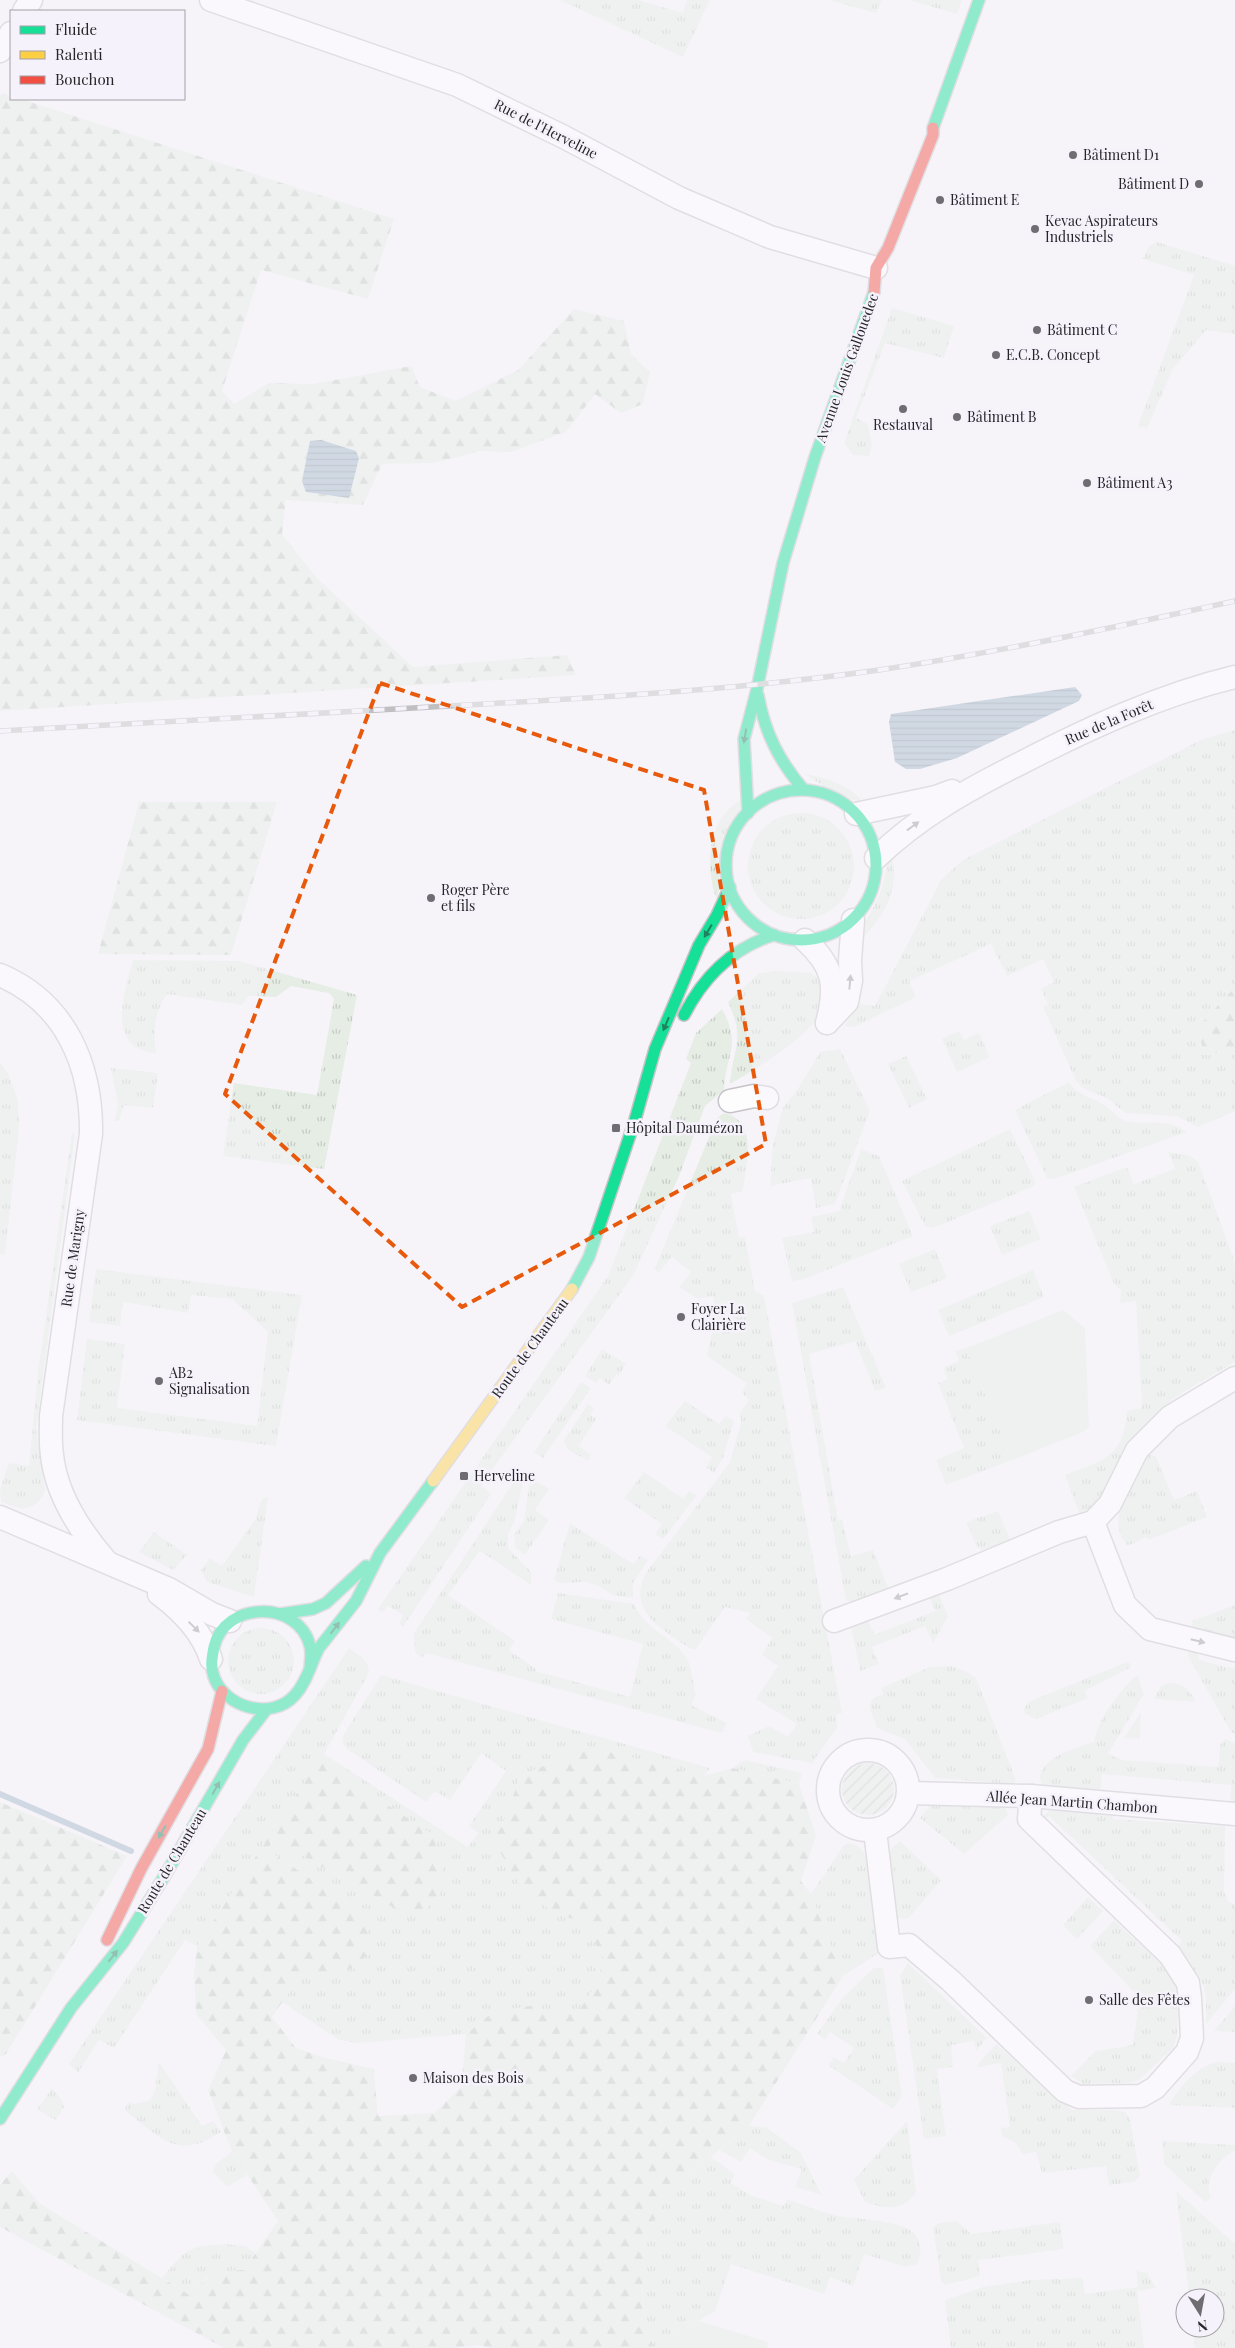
<svg xmlns="http://www.w3.org/2000/svg" width="1235" height="2348" font-family="'Playfair Display',serif">
<style>
.grass{fill:url(#grass-tufts)}
.forest{fill:url(#forest-firs)}
.park{fill:#e6ede5}
.garden{fill:url(#garden-furrows)}
.water{fill:url(#water-rules)}
.lines{fill:none;stroke-linecap:round;stroke-linejoin:round}
.stream{stroke:#a3b7c7;stroke-width:6}
.street-casing{stroke:#c6c4c8;stroke-width:25}
.fast-casing{stroke:#c6c4c8;stroke-width:14}
.slow-casing{stroke:#c6c4c8;stroke-width:14}
.jam-casing{stroke:#c6c4c8;stroke-width:14}
.street{stroke:#fefdfe;stroke-width:22}
.fast{stroke:#16e098;stroke-width:11}
.slow{stroke:#ffcf43;stroke-width:11}
.jam{stroke:#f24e42;stroke-width:11}
.rail-casing{stroke:#c0c0c2;stroke-width:5.5}
.rail{stroke:#f6f2fb;stroke-width:4;stroke-dasharray:11;stroke-linecap:butt}
.oneway{fill:#1e8260}
.oneway2{fill:#9d9c9e}
.marked{fill:none;stroke:#e8590c;stroke-width:4;stroke-dasharray:10 6;stroke-linejoin:round}
.poi-dot{fill:#6f6d71;stroke:#f6f2fb;stroke-width:2}
.labels{text-anchor:middle;stroke-width:5;stroke-linejoin:round;paint-order:stroke}
.street-label{font-size:14px;fill:#262528;stroke:#f6f2fb}
.poi-label{font-size:14px;fill:#262528;stroke:#f6f2fb;text-anchor:start}
</style>
<defs>
<pattern id="grass-tufts" width="24" height="20" patternUnits="userSpaceOnUse" patternTransform="scale(1.25)"><rect width="24" height="20" fill="#e6ede5"/><path d="M3 7l-1-3M5 7V3M7 7l1-3M15 17l-1-3M17 17v-4M19 17l1-3" fill="none" stroke="#c5cbc4"/></pattern>
<pattern id="forest-firs" width="22" height="20" patternUnits="userSpaceOnUse" patternTransform="scale(1.25)"><rect width="22" height="20" fill="#e6ede5"/><path d="M5 1l3.5 6h-7zM16 11l3.5 6h-7z" fill="#c5cbc4"/></pattern>
<pattern id="garden-furrows" width="10" height="10" patternUnits="userSpaceOnUse" patternTransform="scale(1.25)"><rect width="10" height="10" fill="#e6ede5"/><path d="M-1 1l2-2M0 10L10 0M9 11l2-2" fill="none" stroke="#c5cbc4"/></pattern>
<pattern id="water-rules" width="6" height="5" patternUnits="userSpaceOnUse" patternTransform="scale(1.25)"><rect width="6" height="5" fill="#a3b7c7"/><path d="M0 2.5h6" fill="none" stroke="#8595a2"/></pattern>
</defs>
<rect width="100%" height="100%" fill="#f6f4f9"/>
<g class="grass">
<polygon points="560,0 638,0 683,13 687,0 710,0 683,57"/>
<polygon points="829,0 882,0 876,13"/>
<polygon points="909,0 962,0 957,14"/>
<polygon points="1157,242 1235,266 1235,334 1206,330 1173,369 1147,428 1138,426 1194,275 1143,259 1149,246"/>
<polygon points="892,308 954,326 944,358 885,343 856,418 868,424 872,446 869,456 853,455 844,443"/>
<polygon points="1235,730 1235,987 1198,1027 1204,1055 1235,1050 1235,1111 1198,1127 1176,1116 1125,1113 1107,1098 1083,1088 1076,1081 1043,1007 1048,1004 1041,989 1054,982 1043,959 1007,976 991,944 909,981 916,997 854,1027 844,1026 860,1004 875,1006 941,880 963,860 1203,739"/>
<path d="M805 774C827 778 849 784 864 803 842 799 823 786 805 774Z"/>
<path d="M742 798C742 811 733 818 728 830 717 853 723 875 717 899 708 880 708 843 718 824 723 813 733 805 742 798Z"/>
<circle cx="801" cy="866" r="53"/>
<path d="M892 856C900 889 884 917 861 940 862 920 874 911 880 893 885 880 884 868 892 856Z"/>
<path d="M133 960 239 961 357 995 324 1169 223 1156 234 1083 317 1095 334 999 329 993 291 986 276 997 249 996 242 1005 167 994C154 1013 153 1030 156 1053 105 1050 124 991 133 960Z"/>
<path d="M775 971 810 973 820 979C821 987 824 998 823 1006 819 1032 752 1071 730 1084 733 1047 746 1040 728 1002L759 973Z"/>
<path d="M722 1009C742 1046 726 1052 724 1090L705 1106 679 1176 633 1276 481 1485 491 1494 403 1627 399 1624 403 1615 388 1606 382 1612 378 1609 608 1276 691 1063 686 1059 696 1033Z"/>
<polygon points="959,1031 964,1040 979,1033 990,1057 957,1072 942,1039"/>
<polygon points="840,1049 870,1111 835,1204 816,1208 811,1178 770,1186 773,1143 783,1108 799,1087 820,1052"/>
<polygon points="906,1056 927,1099 909,1108 888,1064"/>
<polygon points="0,1062 8,1073 18,1100 19,1128 5,1255 0,1254"/>
<polygon points="111,1068 158,1073 153,1108 124,1105 119,1121 115,1121 118,1104"/>
<path d="M1069 1082C1077 1096 1092 1096 1104 1105 1113 1111 1119 1120 1130 1122 1150 1124 1169 1119 1187 1132L1054 1179 1047 1178 1015 1110Z"/>
<path d="M724 1113C759 1121 746 1164 743 1191L731 1194 739 1238 745 1237 755 1291 764 1296 842 1713 836 1714 837 1728 812 1763 753 1752 748 1736 769 1726 788 1737 797 1724 756 1699 778 1666 762 1655 772 1638 746 1619 750 1613 725 1607 696 1649H691C664 1630 627 1613 645 1574L730 1462 741 1422 740 1413 749 1400 742 1393 746 1383 707 1356 716 1314 713 1296 698 1299 679 1287 691 1272 672 1257 658 1273 655 1268 717 1118Z"/>
<polygon points="1010,1129 1035,1181 1034,1186 933,1228 925,1226 902,1181"/>
<path d="M72 1132 75 1134 36 1429 45 1490C42 1502 34 1506 22 1509L1 1502 0 1489 9 1463 29 1466 38 1373Z"/>
<polygon points="861,1149 879,1156 913,1236 804,1279 792,1281 782,1238 814,1232 811,1217 839,1211"/>
<path d="M1168 1152 1188 1155 1198 1161 1233 1257 1235 1271V1362C1208 1378 1177 1393 1154 1415 1127 1440 1112 1476 1096 1509L1080 1515 1065 1475C1104 1460 1123 1458 1127 1411L1142 1408 1136 1301 1120 1303 1121 1290 1114 1284 1074 1187 1127 1167 1134 1184 1175 1169Z"/>
<polygon points="1029,1211 1041,1239 1002,1255 990,1226"/>
<polygon points="935,1249 947,1278 911,1292 899,1264"/>
<polygon points="96,1269 302,1295 276,1446 77,1420 87,1339 125,1344 117,1408 257,1426 268,1332 232,1299 191,1295 188,1313 123,1302 120,1326 89,1322"/>
<polygon points="1033,1270 1044,1297 949,1336 938,1310"/>
<polygon points="843,1287 886,1388 875,1391 855,1341 809,1354 838,1520 842,1519 851,1556 873,1550 890,1592 856,1602 846,1601 792,1303"/>
<polygon points="966,1348 1012,1460 946,1485 936,1460 964,1448 938,1383 948,1379 943,1368 959,1361 955,1351"/>
<polygon points="602,1349 626,1364 619,1376 616,1374 609,1385 600,1378 596,1383 585,1376"/>
<polygon points="581,1382 591,1388 543,1458 534,1452"/>
<polygon points="685,1401 719,1424 726,1416 734,1421 723,1458 714,1473 706,1467 712,1457 665,1426"/>
<polygon points="588,1404 594,1409 590,1414 596,1419 579,1446 591,1455 588,1461 567,1449 564,1440"/>
<path d="M1151 1455 1156 1457 1174 1500 1197 1491 1207 1517 1148 1540 1146 1537 1133 1544 1127 1545C1104 1519 1133 1480 1145 1456Z"/>
<polygon points="644,1472 683,1499 689,1491 697,1495 663,1539 655,1534 662,1524 624,1498"/>
<path d="M517 1477 523 1481 514 1523 508 1533V1548L531 1572V1585L480 1551 448 1595 515 1641 509 1650 536 1669V1671L630 1697 643 1644 551 1619 558 1593 634 1604C647 1632 671 1635 686 1657 692 1666 693 1684 696 1695L691 1705 727 1723 721 1733 426 1653 422 1658 415 1652 414 1633Z"/>
<polygon points="537,1482 549,1489 535,1510 549,1520 525,1555 515,1547 514,1535 524,1521 529,1486"/>
<polygon points="268,1497 254,1597 207,1582 201,1570 210,1558 222,1566 255,1520 262,1499"/>
<polygon points="998,1511 1011,1541 982,1550 977,1547 966,1522"/>
<polygon points="570,1523 633,1564 640,1556 648,1560 633,1583 633,1598 613,1595 599,1586 586,1582 559,1583 554,1580"/>
<polygon points="154,1532 187,1555 173,1570 139,1552"/>
<polygon points="938,1592 948,1616 933,1643 925,1626 872,1647 879,1664 860,1671 851,1627 868,1620 874,1635 935,1611 929,1596"/>
<polygon points="1235,1605 1235,1638 1193,1630 1192,1621"/>
<circle cx="261" cy="1661" r="33"/>
<path d="M349 1648C359 1655 369 1660 369 1673L324 1754 468 1847 478 1833 469 1826 506 1771 481 1753 450 1800 435 1791 426 1802 347 1749 342 1742 344 1734 381 1675 710 1768 704 1776 586 1746 520 1777 502 1826 558 1914 582 1921 604 1958 595 1987 578 2012 551 2017 493 2012 466 2034 358 2043 339 2040 282 2002 300 1976 356 1968 368 1917 267 1850 274 1839 394 1908 319 1760 197 1946 185 1940 114 2048 99 2040 78 2073 69 2064Z"/>
<polygon points="1191,1649 1198,1650 1199,1660 1235,1669 1235,1734 1231,1732 1189,1658 1188,1653"/>
<polygon points="1127,1662 1131,1664 1130,1668 1084,1691 1088,1698 1036,1719 1025,1714 1024,1709 1028,1702"/>
<polygon points="950,1666 964,1670 976,1678 1016,1780 1013,1784 935,1778 906,1740 877,1728 869,1707 872,1699 883,1694 881,1688 930,1667"/>
<path d="M1138 1676 1144 1694 1108 1754 1122 1760 1218 1767 1220 1745 1225 1739 1235 1743V1808L1230 1807 1231 1785 1102 1774 1100 1796 1043 1788C1042 1785 1040 1780 1040 1777 1041 1757 1078 1747 1094 1742 1097 1719 1118 1694 1134 1677Z"/>
<path d="M1169 1683C1184 1684 1189 1689 1196 1702L1154 1699 1160 1687Z"/>
<polygon points="1141,1712 1140,1739 1124,1738"/>
<polygon points="745,1760 802,1773 799,1784 732,1768"/>
<polygon points="932,1803 1005,1807 1008,1815 964,1854 920,1818"/>
<path d="M1053 1807 1112 1812 1113 1819 1225 1826 1224 1892 1228 1901 1235 1905V1989L1206 2024C1207 1981 1205 1981 1174 1951L1182 1941 1049 1816 1041 1822 1039 1820Z"/>
<polygon points="900,1841 941,1880 908,1919 897,1918 887,1853"/>
<path d="M849 1843C859 1844 864 1852 868 1861L880 1952 843 1976 811 1894 844 1845Z"/>
<polygon points="1088,1897 1103,1911 1077,1939 1063,1925"/>
<polygon points="1114,1920 1170,1972 1175,1983 1178,1998 1177,2037 1173,2048 1139,2080 1127,2083 1083,2084 1071,2076 1096,2051 1133,2045 1139,2001 1135,1993 1090,1946"/>
<polygon points="908,1963 987,2038 976,2051 974,2041 951,2045 953,2067 937,2069 946,2136 924,2139 900,1976"/>
<polygon points="874,1968 883,1968 902,2096 893,2109 828,2065 834,2057 844,2063 854,2048 830,2032 825,2039 817,2034 843,1997"/>
<polygon points="1235,2006 1235,2032 1214,2031"/>
<polygon points="996,2044 1072,2110 1115,2110 1125,2112 1130,2119 1140,2176 1134,2182 1109,2185 1106,2166 1042,2173 1036,2152 1023,2154 1016,2143 1002,2136 1001,2128 1010,2127 1001,2063 978,2067 978,2064"/>
<path d="M159 2062 202 2126 213 2121 221 2132C176 2162 161 2137 124 2110L129 2102 133 2104 149 2101 155 2091Z"/>
<path d="M1216 2062 1235 2063V2108L1169 2105C1180 2085 1195 2069 1216 2062Z"/>
<polygon points="52,2088 61,2099 64,2107 56,2120 37,2110"/>
<path d="M907 2121 916 2192C904 2212 884 2209 865 2202L854 2180Z"/>
<polygon points="749,2126 766,2127 800,2152 822,2195 795,2187 802,2169 769,2160 750,2148 741,2162 720,2150"/>
<path d="M1162 2141 1235 2145V2150C1218 2160 1203 2179 1211 2198L1205 2202 1164 2164Z"/>
<polygon points="232,2152 247,2175 227,2187 213,2172 216,2164"/>
<path d="M711 2157 735 2174 731 2183 752 2196 784 2206 787 2199C804 2205 821 2212 839 2216 867 2222 937 2216 917 2264L906 2267 864 2254 853 2286 830 2277 824 2294 731 2264 715 2311 669 2338 663 2348H654L642 2316 644 2237 670 2190Z"/>
<polygon points="1176,2191 1235,2244 1235,2348 1195,2348 1193,2328 1215,2328 1215,2298 1189,2298"/>
<polygon points="957,2221 971,2234 1060,2222 1064,2249 978,2260 980,2276 945,2285 941,2281 933,2227 939,2223"/>
<path d="M224 2244 245 2246 400 2348 208 2277 188 2294 162 2278C187 2249 185 2247 224 2244Z"/>
<polygon points="1136,2271 1147,2273 1156,2288 1137,2291 1144,2348 951,2348 945,2300 983,2287 1031,2280 1082,2278 1085,2294 1138,2287"/>
</g>
<g class="forest">
<polygon points="2,93 11,96 11,99 21,99 394,219 368,299 261,270 222,391 234,404 269,383 313,384 411,366 420,387 456,401 518,370 574,309 624,321 631,354 650,372 643,404 621,413 595,394 566,432 511,452 480,451 434,463 382,464 363,505 286,500 282,534 316,577 413,667 567,655 576,675 0,711 0,96"/>
<polygon points="139,802 277,802 231,955 98,954"/>
<polygon points="1235,987 1235,1050 1204,1055 1198,1027"/>
<path d="M586 1746 704 1776 732 1768 799 1784 816 1835 801 1881 811 1894 843 1976 749 2126 670 2190 644 2237 642 2316 654 2348H489L479 2345 455 2348H224L0 2227V2185L12 2171 39 2203 188 2294C213 2275 211 2271 244 2270L278 2221 232 2152 208 2090 226 2050 196 2014 194 1974 197 1946 319 1760 433 1835 444 1876 439 1897 424 1911 394 1908 274 1839 267 1850 368 1917V1953L356 1968 300 1976 272 2017 296 2048 322 2057 374 2069 378 2116 434 2113 461 2087 466 2034 493 2012 536 2005 551 2017 578 2012 595 1987 604 1958 582 1922 558 1914 525 1894 493 1840 502 1826 520 1777Z"/>
<polygon points="0,1802 127,1856 6,2054 0,2057"/>
</g>
<g class="park">
<polygon points="1063,1310 1085,1328 1089,1427 1083,1432 1012,1460 966,1348"/>
<polygon points="699,2321 768,2342 767,2348 663,2348 669,2338"/>
</g>
<circle class="garden" cx="868" cy="1789" r="26"/>
<g class="water">
<polygon points="321,440 356,451 359,458 349,498 306,492 302,481 310,441"/>
<polygon points="1075,687 1082,695 1079,701 957,758 920,769 906,769 895,762 889,722 891,714"/>
</g>
<g class="lines">
<polyline class="stream" points="0,1794 131,1851"/>
<defs>
<g id="street">
<polyline points="211,0 457,85 564,137 679,198 770,237 876,268"/>
<polyline points="24,11 31,0"/>
<polyline points="0,51 11,33"/>
<polyline points="856,814 936,797 952,791"/>
<path d="M876 858C918 817 969 789 1021 763 1089 728 1160 695 1235 677"/>
<path d="M805 940C834 966 837 986 827 1023"/>
<path d="M0 975C66 1003 92 1066 91 1134L51 1416C51 1428 50 1442 52 1455 56 1495 81 1532 106 1561"/>
<polyline points="827,1023 847,1002 851,981 850,960 853,920"/>
<polyline points="730,1101 754,1096 767,1098"/>
<polyline points="0,1517 169,1589 212,1614 230,1621"/>
<polyline points="1093,1522 1125,1605 1150,1629 1235,1650"/>
<path d="M159 1594C182 1611 202 1631 211 1659"/>
<polyline points="834,1621 947,1579 1059,1532 1093,1522 1110,1504 1137,1450 1170,1417 1235,1378"/>
<circle cx="868" cy="1790" r="40"/>
<polyline points="909,1793 1031,1796 1235,1814"/>
<polyline points="875,1831 889,1947 909,1945 951,1981 1065,2091 1079,2097 1141,2096 1155,2088 1187,2052 1192,2038 1190,1998 1188,1983 1170,1955 1029,1819 1031,1796"/>
</g>
<g id="fast">
<polyline points="933,128 979,0"/>
<path d="M758 695C765 733 779 761 804 790"/>
<circle cx="801" cy="865" r="75"/>
<polyline points="748,813 744,739 757,689 783,563 815,457 874,292"/>
<path d="M684 1015C704 976 732 948 774 935"/>
<polyline points="572,1289 589,1257 635,1120 655,1049 699,945 717,915 730,887"/>
<polyline points="280,1614 313,1609 326,1603 366,1566"/>
<path d="M310 1669C310 1662 312 1653 310 1646 299 1600 225 1600 214 1647 212 1658 210 1666 214 1677 225 1708 272 1721 295 1695 307 1682 311 1663 319 1648L356 1601 380 1553 433 1481"/>
<polyline points="0,2119 71,2008 123,1943 167,1872 243,1740 266,1710"/>
</g>
<polyline id="slow" points="433,1481 572,1289"/>
<g id="jam">
<polyline points="874,292 876,268 888,248 933,135 933,128"/>
<polyline points="107,1940 141,1869 208,1749 222,1691"/>
</g>
</defs>
<use href="#street" class="street-casing"/>
<use href="#fast" class="fast-casing"/>
<use href="#slow" class="slow-casing"/>
<use href="#jam" class="jam-casing"/>
<use href="#street" class="street"/>
<use href="#fast" class="fast"/>
<use href="#slow" class="slow"/>
<use href="#jam" class="jam"/>
<defs>
<path id="rail" d="M0 731C150 723 300 714 449 706 593 698 737 690 879 670 999 652 1117 627 1235 601"/>
</defs>
<use href="#rail" class="rail-casing"/>
<use href="#rail" class="rail"/>
</g>
<defs><path id="oneway-solid" d="M-6-.8H1V-3.2L6.5 0L1 3.2V.8H-6Z" transform="scale(1.25)"/></defs>
<g class="oneway">
<use href="#oneway-solid" transform="translate(745 736) rotate(99)"/>
<use href="#oneway-solid" transform="translate(708 931) rotate(121)"/>
<use href="#oneway-solid" transform="translate(666 1024) rotate(113)"/>
<use href="#oneway-solid" transform="translate(335 1628) rotate(-52)"/>
<use href="#oneway-solid" transform="translate(216 1788) rotate(-60)"/>
<use href="#oneway-solid" transform="translate(162 1832) rotate(119)"/>
<use href="#oneway-solid" transform="translate(113 1956) rotate(-52)"/>
</g>
<g class="oneway2">
<use href="#oneway-solid" transform="translate(913 826) rotate(-36)"/>
<use href="#oneway-solid" transform="translate(850 982) rotate(-85)"/>
<use href="#oneway-solid" transform="translate(901 1596) rotate(159)"/>
<use href="#oneway-solid" transform="translate(194 1627) rotate(44)"/>
<use href="#oneway-solid" transform="translate(1198 1641) rotate(14)"/>
</g>
<path d="M0 0H1235V2348H0ZM380 683 704 790 766 1144 462 1307 225 1094Z" fill="#f6f4f9" fill-opacity=".55" fill-rule="evenodd"/>
<path class="marked" d="M380 683 704 790 766 1144 462 1307 225 1094Z"/>
<g class="poi-dot">
<circle cx="1073" cy="155" r="5"/>
<circle cx="1199" cy="184" r="5"/>
<circle cx="940" cy="200" r="5"/>
<circle cx="1035" cy="229" r="5"/>
<circle cx="1037" cy="330" r="5"/>
<circle cx="996" cy="355" r="5"/>
<circle cx="903" cy="409" r="5"/>
<circle cx="957" cy="417" r="5"/>
<circle cx="1087" cy="483" r="5"/>
<circle cx="431" cy="898" r="5"/>
<rect x="611" y="1123" width="10" height="10" rx="2.5"/>
<circle cx="681" cy="1317" r="5"/>
<circle cx="159" cy="1381" r="5"/>
<rect x="459" y="1471" width="10" height="10" rx="2.5"/>
<circle cx="1089" cy="2000" r="5"/>
<circle cx="413" cy="2078" r="5"/>
</g>
<g class="labels">
<g class="street-label">
<text transform="translate(546 129) rotate(27)" y="5">Rue de l'Herveline</text>
<text transform="translate(847 368) rotate(-70)" y="5">Avenue Louis Gallouedec</text>
<text transform="translate(1109 722) rotate(-23)" y="5">Rue de la Forêt</text>
<text transform="translate(73 1258) rotate(-82)" y="5">Rue de Marigny</text>
<text transform="translate(530 1348) rotate(-54)" y="5">Route de Chanteau</text>
<text transform="translate(1072 1802) rotate(4)" y="5">Allée Jean Martin Chambon</text>
<text transform="translate(172 1861) rotate(-59)" y="5">Route de Chanteau</text>
</g>
<g class="poi-label">
<text x="1083" y="160">Bâtiment D1</text>
<text x="1189" y="189" text-anchor="end">Bâtiment D</text>
<text x="950" y="205">Bâtiment E</text>
<text x="1045" y="226">Kevac Aspirateurs<tspan x="1045" dy="16">Industriels</tspan></text>
<text x="1047" y="335">Bâtiment C</text>
<text x="1006" y="360">E.C.B. Concept</text>
<text x="967" y="422">Bâtiment B</text>
<text x="903" y="430" text-anchor="middle">Restauval</text>
<text x="1097" y="488">Bâtiment A3</text>
<text x="441" y="895">Roger Père<tspan x="441" dy="16">et fils</tspan></text>
<text x="626" y="1133">Hôpital Daumézon</text>
<text x="691" y="1314">Foyer La<tspan x="691" dy="16">Clairière</tspan></text>
<text x="169" y="1378">AB2<tspan x="169" dy="16">Signalisation</tspan></text>
<text x="474" y="1481">Herveline</text>
<text x="1099" y="2005">Salle des Fêtes</text>
<text x="423" y="2083">Maison des Bois</text>
</g>
</g>
<rect x="10" y="10" width="175" height="90" fill="#f6f2fb" stroke="#a3a0a7"/>
<rect x="20" y="26" width="25" height="8" fill="#16e098" stroke="#a3a0a7"/>
<text x="55" y="35" font-size="15" fill="#262528">Fluide</text>
<rect x="20" y="51" width="25" height="8" fill="#ffcf43" stroke="#a3a0a7"/>
<text x="55" y="60" font-size="15" fill="#262528">Ralenti</text>
<rect x="20" y="76" width="25" height="8" fill="#f24e42" stroke="#a3a0a7"/>
<text x="55" y="85" font-size="15" fill="#262528">Bouchon</text>
<g transform="translate(1200 2313) rotate(169)"><circle r="24" fill="#f6f2fb" stroke="#a3a0a7"/>
<path d="M0-4L9 19L0 12L-9 19Z" fill="#6f6d71"/>
<text y="-8" font-size="14" font-weight="bold" text-anchor="middle" fill="#262528">N</text>
</g>
</svg>
